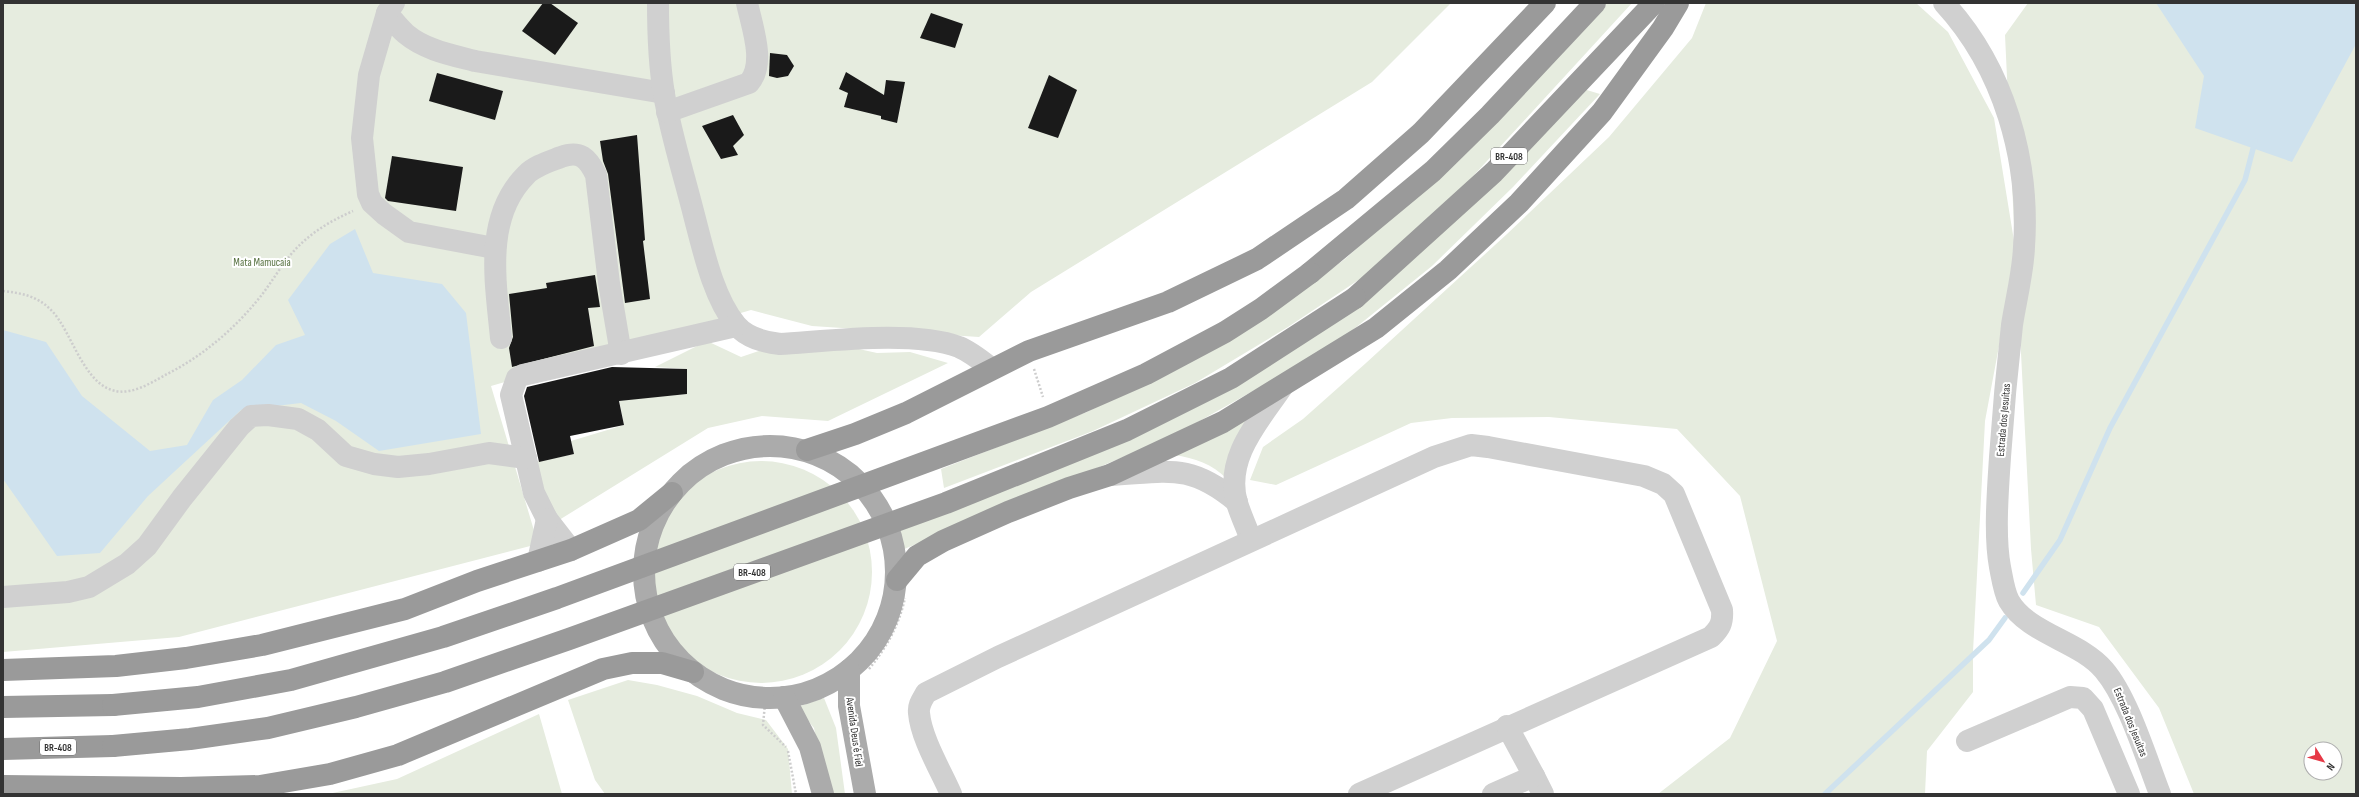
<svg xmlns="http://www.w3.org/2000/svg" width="2359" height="797" font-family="'Sofia Sans Condensed',sans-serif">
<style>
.green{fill:#e6ecdf;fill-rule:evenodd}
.water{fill:#cfe2ee}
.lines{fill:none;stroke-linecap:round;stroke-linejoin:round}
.stream{stroke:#cfe2ee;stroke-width:5.5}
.building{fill:#1a1a1a}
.path{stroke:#cdcdcd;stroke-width:2.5;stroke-dasharray:2 2;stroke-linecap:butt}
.minor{stroke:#d0d0d0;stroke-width:22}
.major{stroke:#ababab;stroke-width:22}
.highway{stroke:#9a9a9a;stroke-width:22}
.highway-bridge{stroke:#9a9a9a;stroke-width:22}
.labels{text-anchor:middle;stroke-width:4;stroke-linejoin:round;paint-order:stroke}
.shield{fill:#fff;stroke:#707070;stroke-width:1}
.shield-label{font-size:10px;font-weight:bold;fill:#333}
.park-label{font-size:11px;fill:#56703f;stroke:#fff}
.street-label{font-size:11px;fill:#333;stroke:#fff}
</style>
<rect width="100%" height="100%" fill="#fff"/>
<g class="green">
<polygon points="3,3 1451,3 1372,82 1031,292 979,337 812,326 751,310 491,386 538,544 179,637 3,652"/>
<polygon points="1606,3 1632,3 1453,198 1369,273 1288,327 1195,383 1093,431 944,488 941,469 1087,412 1206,352 1267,316 1345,259 1435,177 1508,107"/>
<path d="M1706 3H1916L1948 32 1994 118 2015 247 2005 35 2028 3H2356V794H2194L2159 708 2099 627 2036 605 2031 549 2016 255 1985 421 1973 652V692L1927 751 1925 794H1658L1730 738 1777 641 1740 496 1677 429 1549 417 1452 418 1411 423 1276 485 1250 480 1263 447 1303 419 1366 363 1507 234 1609 137 1692 38ZM2311 749H2335V773H2311Z"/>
<polygon points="1580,88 1600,94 1513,187 1432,266 1344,337 1299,365 1173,436 902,550 898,527 1291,349"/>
<polygon points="707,341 741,357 780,344 827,342 877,353 910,352 948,363 828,421 762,416 708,428 551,525 535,462 574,454 571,441 624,425 619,400 687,394 686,369 655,367"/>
<path d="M1254 414 1227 479C1212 464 1195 458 1174 455Z"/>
<circle cx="761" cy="572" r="111"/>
<polygon points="628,680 657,685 697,696 737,713 766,720 788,749 792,794 605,794 595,780 568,700"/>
<polygon points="824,698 836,728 845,794 827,794 814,728 797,707"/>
<polygon points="539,714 562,794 328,794 397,779"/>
</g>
<g class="water">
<polygon points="2156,3 2356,3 2356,44 2292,162 2195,128 2204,76"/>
<polygon points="355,229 373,273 442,284 466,313 481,434 379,451 336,421 301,403 241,410 148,496 100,553 57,556 3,479 3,330 46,342 82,396 150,451 187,445 213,400 242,380 276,345 305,335 288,300 330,244"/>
</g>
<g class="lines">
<g class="stream">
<polyline points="2023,593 2060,540 2110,428 2245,180 2255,141"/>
<polyline points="1825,794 1989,640 2005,618"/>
</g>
</g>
<g class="building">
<polygon points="543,3 550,3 578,23 555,55 522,31"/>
<polygon points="931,13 963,24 955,48 920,38"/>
<polygon points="770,53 787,55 794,66 788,76 777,78 769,76"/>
<polygon points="846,72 884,95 886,80 905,82 897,123 881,119 881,116 844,107 848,93 839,89"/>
<polygon points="437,73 503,91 495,120 429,101"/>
<polygon points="1049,75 1077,90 1058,138 1028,128"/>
<polygon points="733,115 744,135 733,146 738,155 721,159 702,126"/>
<polygon points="637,135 645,240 643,241 650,299 625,303 608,174 603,161 600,141"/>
<polygon points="392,156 463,167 456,211 388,201 385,198"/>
<polygon points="595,275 600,307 588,308 594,346 512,367 509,348 513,337 509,294 547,288 546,283"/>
<polygon points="612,367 687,369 687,394 619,401 624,425 570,436 574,454 539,462 524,396 527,387"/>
</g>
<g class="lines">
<g class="path">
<path d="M3 291C21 293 37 296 50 309 74 331 85 399 129 391 142 389 156 380 167 374 201 357 232 331 256 302 268 288 277 272 288 258 305 236 328 222 353 211"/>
<polyline points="1034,369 1043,397"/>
<path d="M869 669C887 647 899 625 905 598"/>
<polyline points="765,704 763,725 786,747"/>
<polyline points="788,751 796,794"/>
</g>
<g class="minor">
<path d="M394 3 387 13C393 20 399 28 406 34 425 50 452 55 475 61L664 93"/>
<path d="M658 3C658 34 659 64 664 94 671 135 684 175 694 215 703 249 713 297 736 325 747 338 764 342 780 344 829 341 914 330 959 347 971 352 982 361 992 369"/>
<path d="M1944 3C2004 68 2030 160 2024 247 2023 273 2016 299 2012 325 2007 369 2003 413 2000 457 1998 489 1994 535 2000 567 2002 577 2004 592 2009 601 2028 634 2080 641 2104 670 2128 698 2146 758 2160 794"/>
<polyline points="387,13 369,75 362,138 368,194 372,203 384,214 409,232 494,248"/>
<path d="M667 112 749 83C766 63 752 27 747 3"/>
<path d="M501 338C496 284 483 218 526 175 534 166 551 161 561 157 580 150 588 158 596 175L609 283 621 354"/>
<path d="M1110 475C1167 472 1189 462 1237 502"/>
<path d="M1251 540C1247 528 1241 516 1237 503 1224 458 1259 421 1282 387"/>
<polyline points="571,550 547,519 534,493 511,395 517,378 523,375 736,326"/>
<polyline points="538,561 547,519"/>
<polyline points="3,597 68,592 89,587 127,564 147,546 182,498 239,427 251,416 268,415 298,419 318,430 346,456 374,464 398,467 429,464 489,453 526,458"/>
<polyline points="1967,741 2070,697 2083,698 2093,709 2129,794"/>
<polyline points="1534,776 1543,794"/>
<path d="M951 794C941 771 921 738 919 713 918 705 922 700 926 693L998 657 1434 457 1471 445 1488 447 1644 476 1663 484 1674 494 1722 610C1723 623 1720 628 1711 637L1359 794"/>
<polyline points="1493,794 1534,776 1507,726"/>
</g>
<g class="major">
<circle cx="770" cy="572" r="126"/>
<polyline points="849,670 849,706 865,794"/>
<polyline points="784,697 810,747 823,794"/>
</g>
<g class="highway">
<polyline points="1310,273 1433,171 1490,115 1595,3"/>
<polyline points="1355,298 1494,172 1654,3"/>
<polyline points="807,450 855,434 906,413 1029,351 1168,302 1257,259 1346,199 1421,133 1545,3"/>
<polyline points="897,580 917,556 943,541 1008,512 1069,488 1110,475 1223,422 1376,328 1448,270 1519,203 1602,112 1663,28 1678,3"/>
<polyline points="3,670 116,666 186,658 262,645 405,609 477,581 571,550 639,520 672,493"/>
<polyline points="3,707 113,705"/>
<polyline points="3,749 113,746"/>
<polyline points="3,786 181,788 260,786 330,774 398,755 603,669 632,663 662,663 693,672"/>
</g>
<g class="highway-bridge">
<polyline points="113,705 198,697 291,680 443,637 557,598 1048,417 1146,374 1225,332 1261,309 1310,273"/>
<polyline points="113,746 190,739 268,728 356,707 445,682 569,639 946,503 1127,430 1231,378 1355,298"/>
</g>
</g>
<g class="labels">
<g class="shield">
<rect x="1491" y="148" width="36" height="16" rx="3"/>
<rect x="734" y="564" width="36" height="16" rx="3"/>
<rect x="40" y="739" width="36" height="16" rx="3"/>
</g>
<g class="shield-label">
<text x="1509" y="160">BR-408</text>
<text x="752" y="576">BR-408</text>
<text x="58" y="751">BR-408</text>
</g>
<g class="park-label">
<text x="262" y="266">Mata Mamucaia</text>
</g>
<g class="street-label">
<text transform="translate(2003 420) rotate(-85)" y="4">Estrada dos Jesuítas</text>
<text transform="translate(2131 722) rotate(68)" y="4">Estrada dos Jesuítas</text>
<text transform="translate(855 732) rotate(82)" y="4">Avenida Deus é Fiel</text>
</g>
</g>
<rect width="2359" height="797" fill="none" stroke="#333333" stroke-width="8"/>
<g transform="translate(2323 761) rotate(127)"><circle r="19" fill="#ffffff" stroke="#adadad"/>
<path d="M0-3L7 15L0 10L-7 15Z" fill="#e63946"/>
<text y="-6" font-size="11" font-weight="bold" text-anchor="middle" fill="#333333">N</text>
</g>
</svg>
